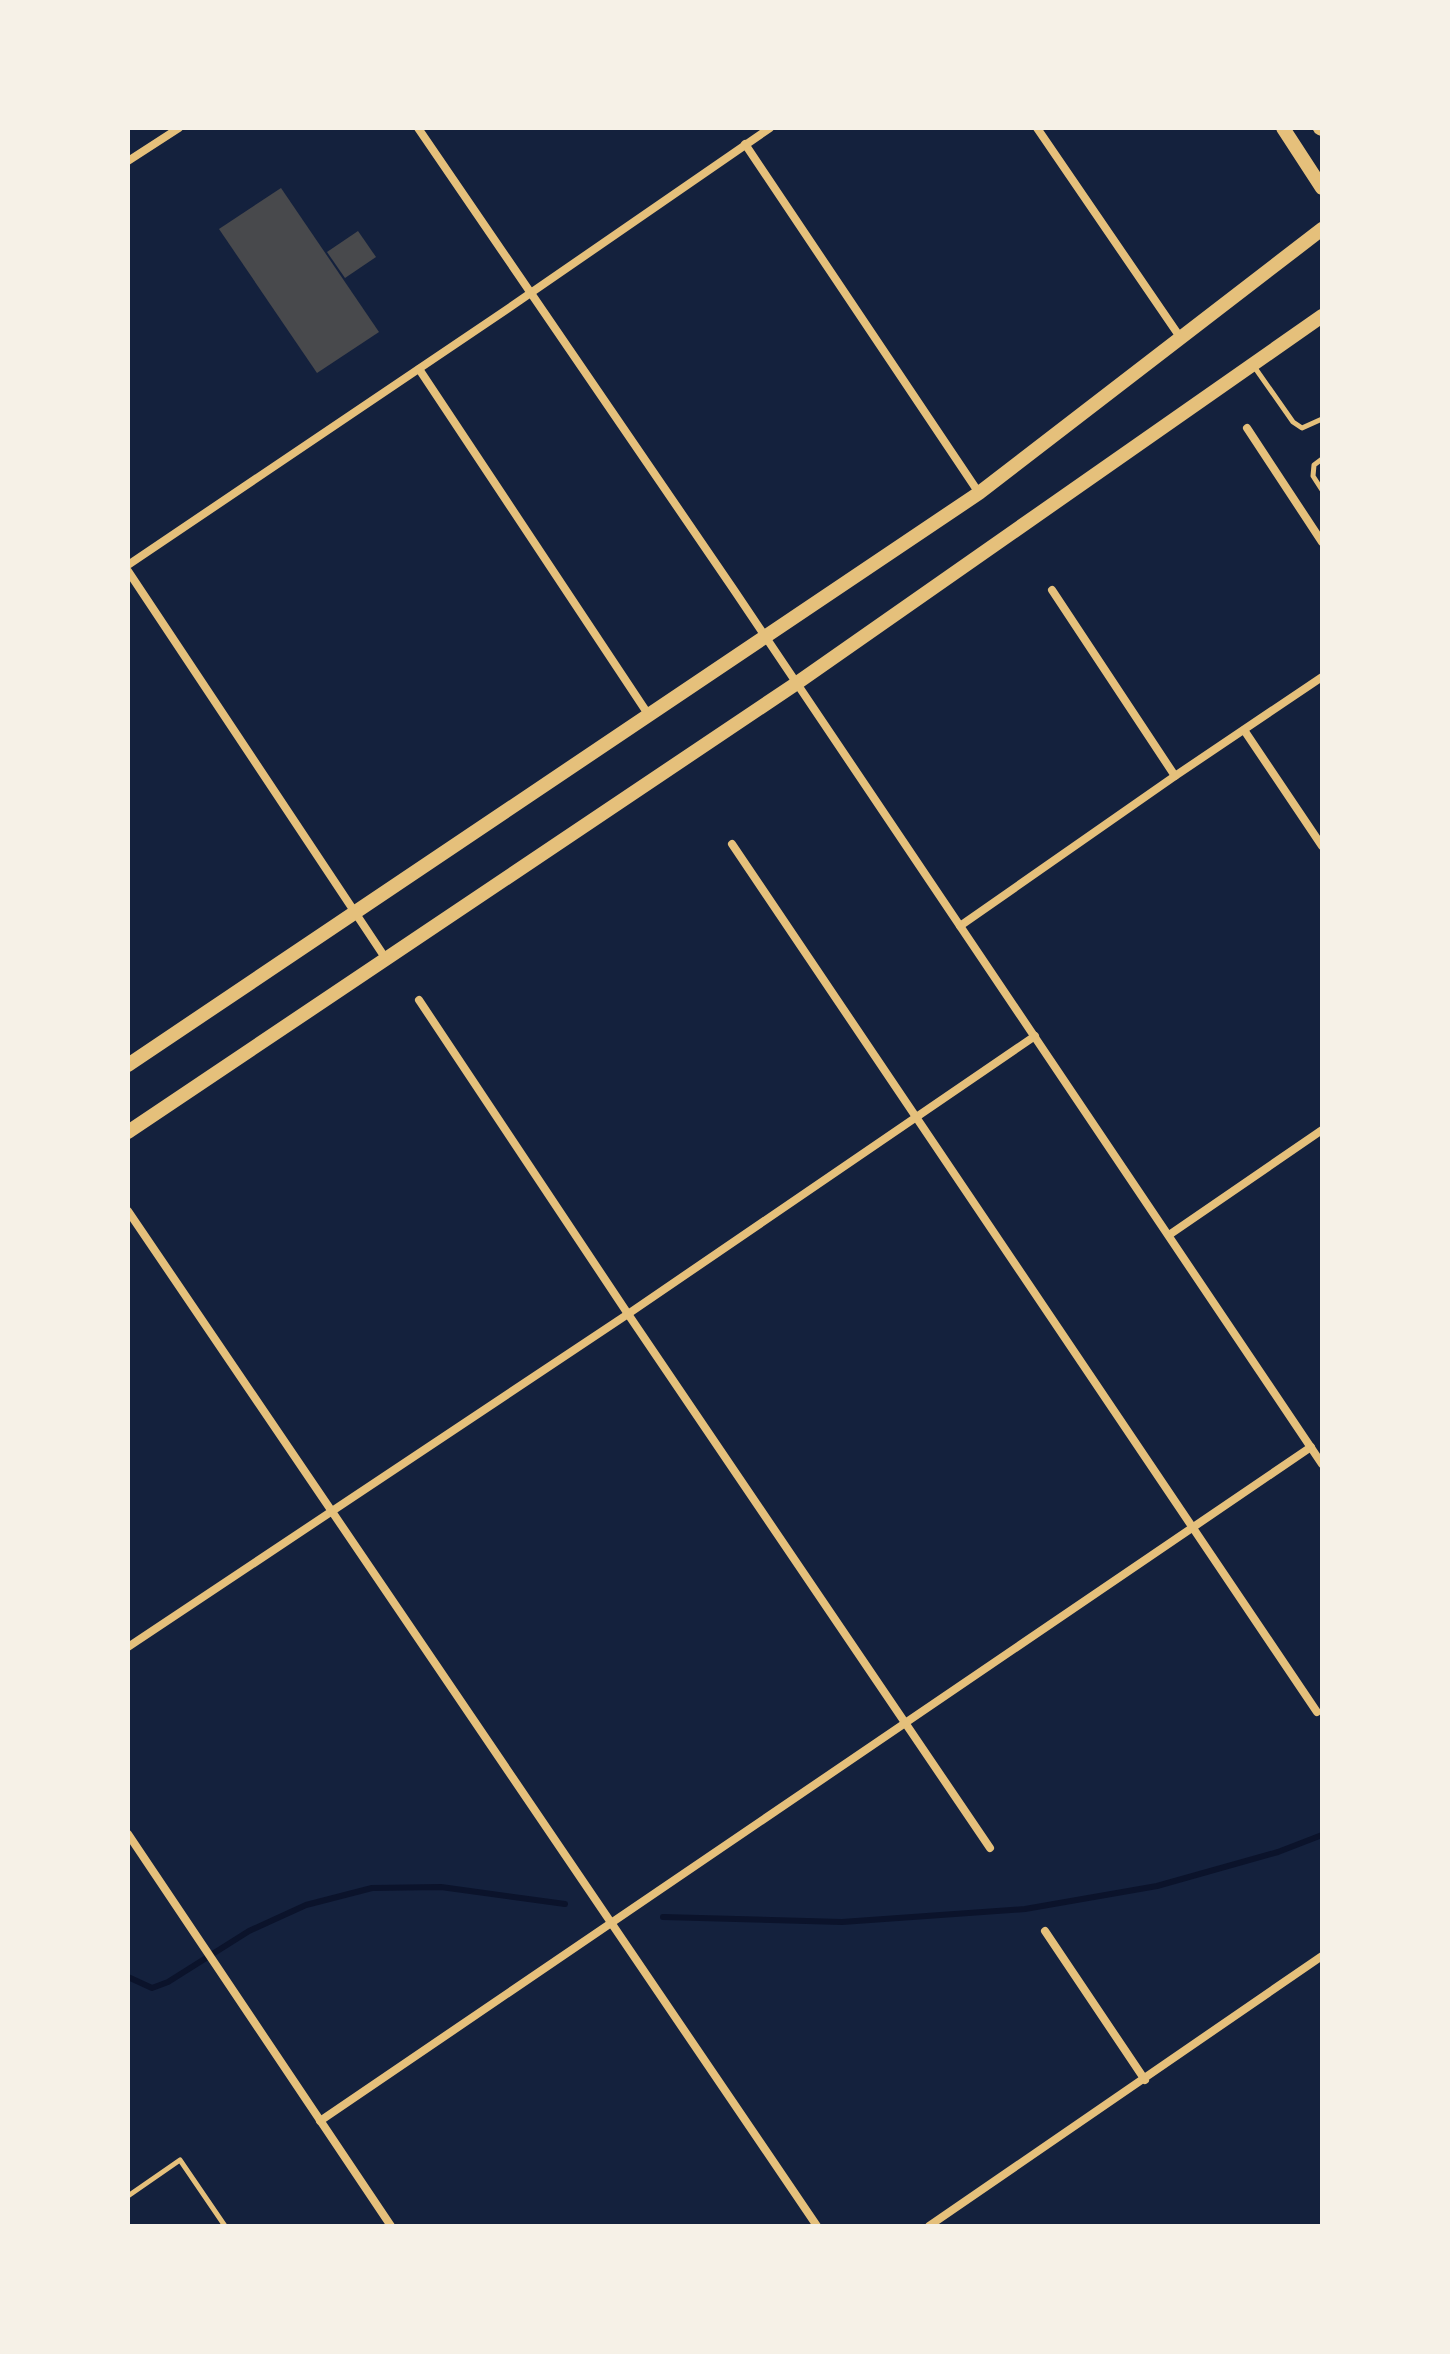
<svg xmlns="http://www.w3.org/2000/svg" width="1450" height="2354" font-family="Commissioner,sans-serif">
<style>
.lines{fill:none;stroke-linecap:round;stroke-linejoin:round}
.stream{stroke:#0b132b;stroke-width:6}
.building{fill:#48494c}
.service{stroke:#e5c07b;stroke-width:5}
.minor{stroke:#e5c07b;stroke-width:8}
.secondary{stroke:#e5c07b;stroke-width:14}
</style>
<rect width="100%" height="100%" fill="#14213d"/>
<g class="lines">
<g class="stream">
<polyline points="663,1917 842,1922 1025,1909 1157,1886 1278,1852 1322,1835"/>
<polyline points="128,1977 152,1988 168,1982 249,1931 306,1905 372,1888 441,1887 565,1904"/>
</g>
</g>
<g class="building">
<polygon points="281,188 379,332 317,373 219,229"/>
<polygon points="358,231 376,257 345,278 327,252"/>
</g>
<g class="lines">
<g class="service">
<polyline points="1253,365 1293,422 1302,428 1322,419"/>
<polyline points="1322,459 1314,465 1313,476 1322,490"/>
<polyline points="128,2196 180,2160 225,2226"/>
</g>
<g class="minor">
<polyline points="418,128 734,590 1322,1464"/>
<polyline points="1037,128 1180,337"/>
<polyline points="745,144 979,493"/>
<polyline points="128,161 179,128"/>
<polyline points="419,369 648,714"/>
<polyline points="1247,428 1322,542"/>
<polyline points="128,565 506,310 770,128"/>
<polyline points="128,571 386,959"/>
<polyline points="1052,590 1175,776"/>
<polyline points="1244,730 1322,846"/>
<polyline points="732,844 1317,1712"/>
<polyline points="960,926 1175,776 1322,677"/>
<polyline points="419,1000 628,1314 990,1848"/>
<polyline points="128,1211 817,2226"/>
<polyline points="1169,1235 1322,1130"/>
<polyline points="128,1647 628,1314 1035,1036"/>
<polyline points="128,1834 391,2226"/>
<polyline points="1045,1931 1145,2080"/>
<polyline points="320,2121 1311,1447"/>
<polyline points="929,2226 1322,1956"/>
</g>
<g class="secondary">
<polyline points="1283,128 1322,188"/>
<polyline points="1320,128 1322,129"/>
<polyline points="128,1065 979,493 1322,229"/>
<polyline points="128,1132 797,683 1322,316"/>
</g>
</g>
<rect width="1450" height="2354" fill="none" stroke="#f6f1e7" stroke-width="260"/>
</svg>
